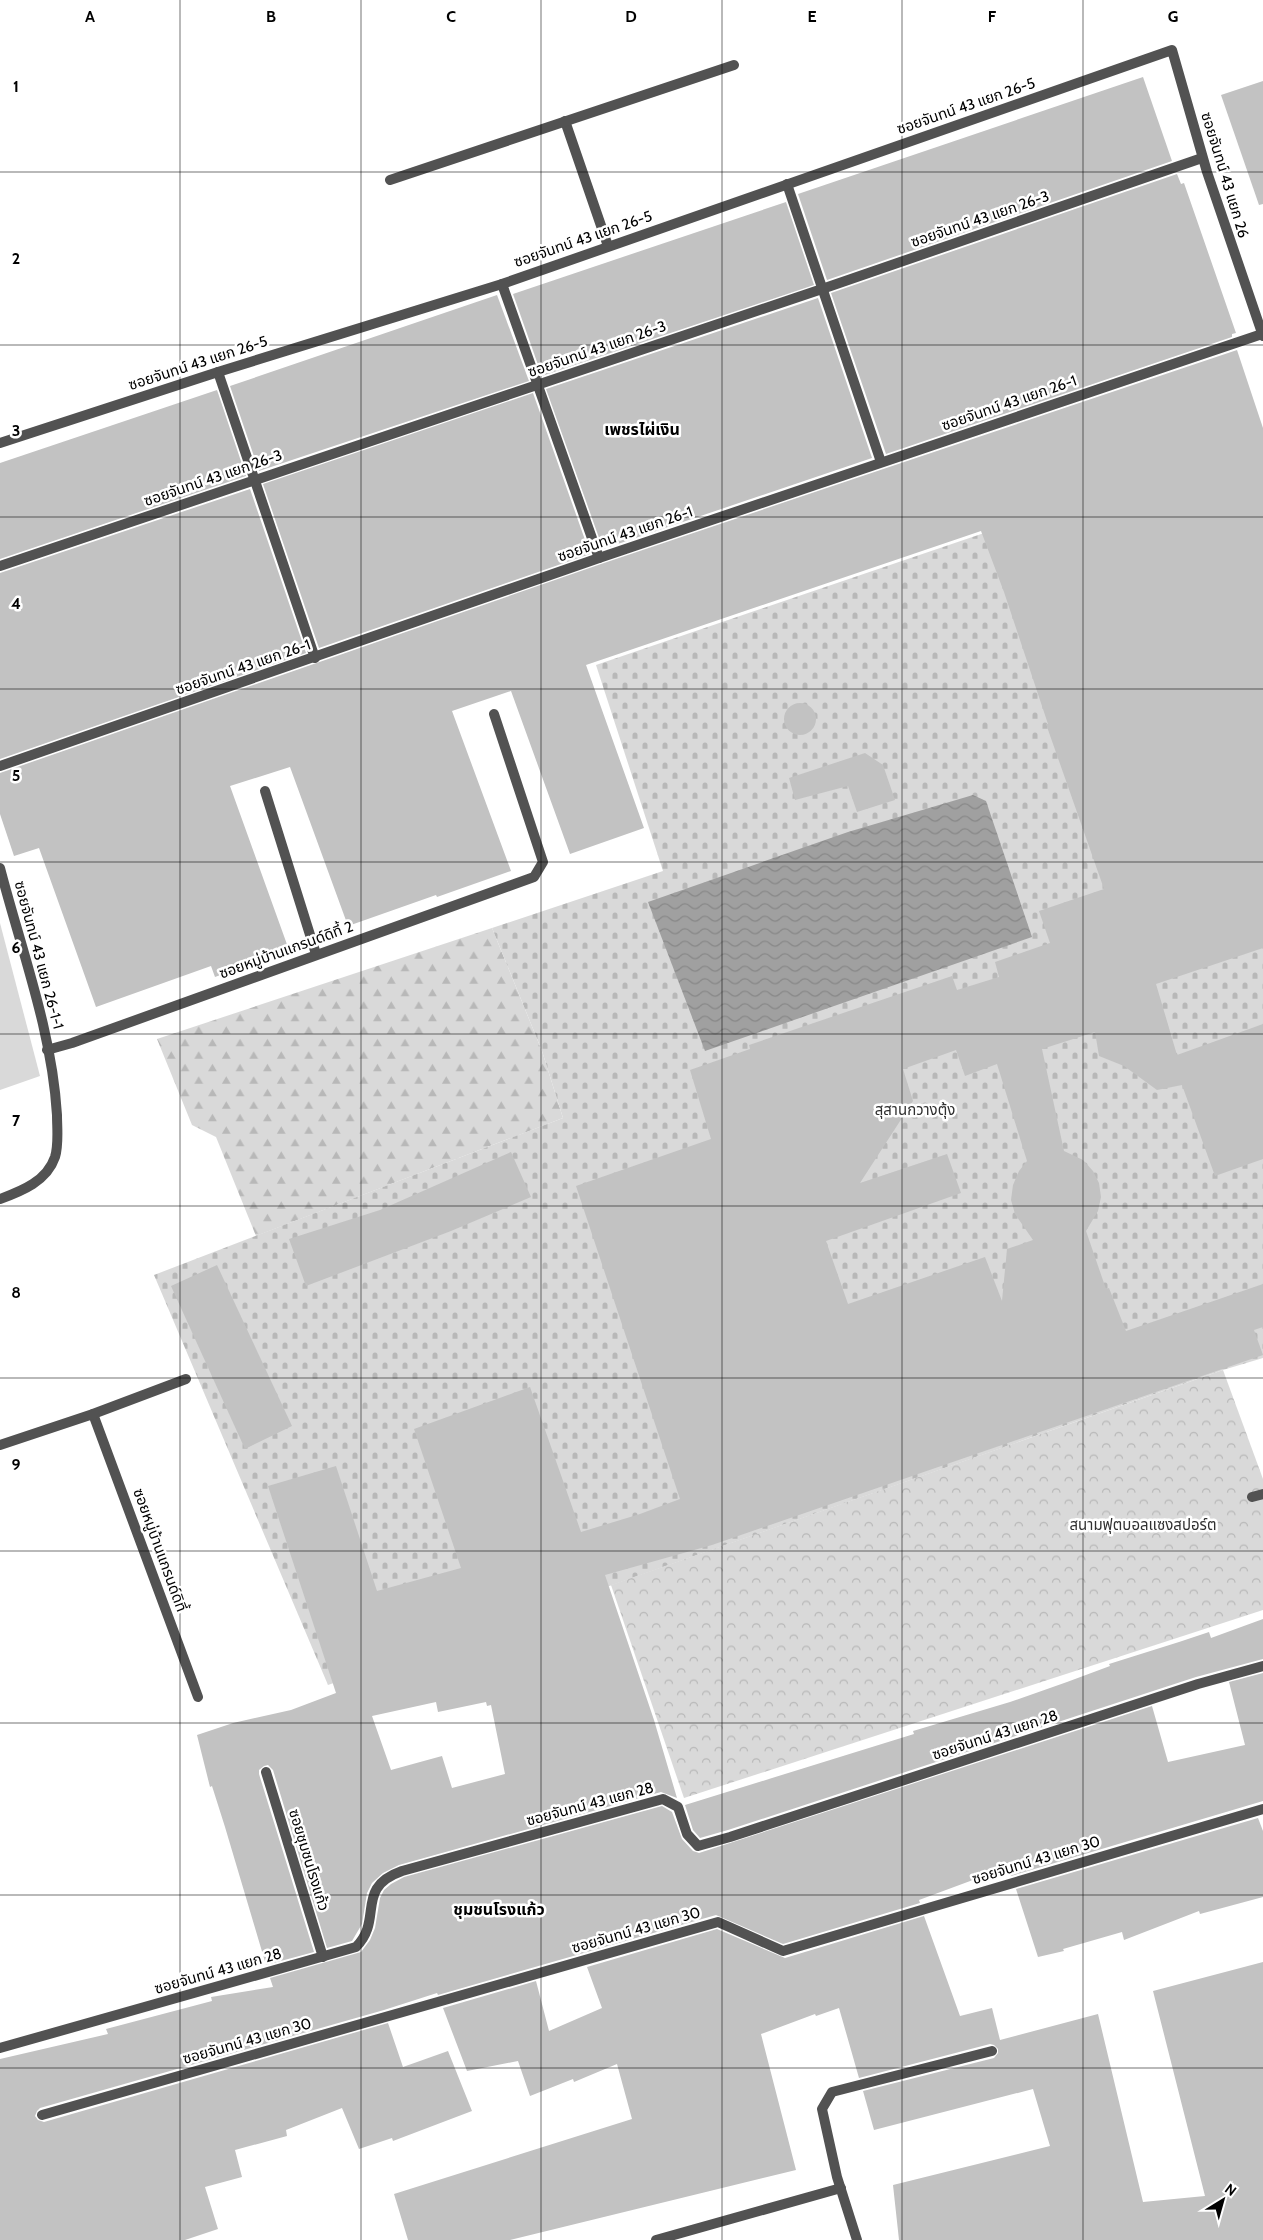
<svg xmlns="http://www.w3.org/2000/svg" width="1263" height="2240" font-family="Cabin,'Noto Sans Thai',sans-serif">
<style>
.green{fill:#d9d9d9}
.forest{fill:url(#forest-firs)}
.cemetery{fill:url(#cemetery-stones)}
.park{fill:url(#park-crowns)}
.water{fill:url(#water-waves)}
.building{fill:#c2c2c2;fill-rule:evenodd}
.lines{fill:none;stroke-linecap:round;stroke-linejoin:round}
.lane{stroke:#525252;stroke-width:10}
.street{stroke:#525252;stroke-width:10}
.grid{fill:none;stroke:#000;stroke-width:1;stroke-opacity:0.55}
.labels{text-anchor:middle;stroke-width:5;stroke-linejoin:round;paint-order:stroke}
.street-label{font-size:15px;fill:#000;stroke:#fff}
.park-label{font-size:15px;fill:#303030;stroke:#fff}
.neighbourhood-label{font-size:16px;font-weight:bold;fill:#000;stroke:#fff}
.grid-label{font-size:16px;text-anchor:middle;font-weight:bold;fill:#000;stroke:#fff;stroke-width:5;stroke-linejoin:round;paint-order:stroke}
</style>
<defs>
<pattern id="forest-firs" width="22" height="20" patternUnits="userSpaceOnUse" patternTransform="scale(1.25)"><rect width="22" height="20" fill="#d9d9d9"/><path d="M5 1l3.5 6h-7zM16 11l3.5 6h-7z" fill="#b8b8b8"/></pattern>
<pattern id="cemetery-stones" width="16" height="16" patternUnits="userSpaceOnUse" patternTransform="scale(1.25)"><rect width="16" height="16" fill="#d9d9d9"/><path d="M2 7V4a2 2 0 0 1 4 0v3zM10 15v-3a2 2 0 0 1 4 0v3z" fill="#b8b8b8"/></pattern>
<pattern id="park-crowns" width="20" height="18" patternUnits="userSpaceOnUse" patternTransform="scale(1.25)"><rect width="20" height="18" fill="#d9d9d9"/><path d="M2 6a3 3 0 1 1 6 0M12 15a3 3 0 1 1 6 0" fill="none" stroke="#b8b8b8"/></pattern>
<pattern id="water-waves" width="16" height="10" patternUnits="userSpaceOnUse" patternTransform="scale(1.25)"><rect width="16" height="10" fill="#a0a0a0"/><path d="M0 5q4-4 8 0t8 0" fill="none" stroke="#888"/></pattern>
</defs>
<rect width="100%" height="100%" fill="#fff"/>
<polygon class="green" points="0,923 40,1076 0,1090"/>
<polygon class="forest" points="492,928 542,1051 563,1118 256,1236 216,1137 192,1125 157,1039"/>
<polygon class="cemetery" points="1263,438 1263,1358 1223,1370 328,1685 154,1275 563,1118 542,1051 492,928 663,871 596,665"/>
<polygon class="park" points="1223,1370 1263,1479 1263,1610 684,1798 611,1585"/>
<polygon class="water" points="973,795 986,801 1032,937 705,1051 648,902 848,832"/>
<g class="building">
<polygon points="1143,77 1172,161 827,280 798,194"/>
<polygon points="1263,81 1263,204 1259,205 1221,95"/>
<polygon points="1177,174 1181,184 1184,183 1236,333 1232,334 1232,337 886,454 831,293"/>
<polygon points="786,202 814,285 542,376 513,294"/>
<polygon points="497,295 529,381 259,471 230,386"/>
<polygon points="818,298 872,458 603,549 546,389"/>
<path d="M1237 350 1263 428V948L1156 984 1177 1055 1263 1024V1159L1215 1176 1182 1085 1157 1090 1124 1066 1099 1056 1095 1032 1042 1049 1064 1151 1083 1160 1093 1171 1099 1183 1101 1197 1098 1211 1086 1231 1106 1289 1109 1288 1126 1331 1263 1284V1327L1254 1330 1263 1355 712 1545 605 1575 654 1720 677 1798 661 1792 399 1865 383 1873 372 1883 367 1893 362 1924 352 1941 327 1948 273 1770 268 1765 264 1766 259 1770V1774L314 1952 266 1965 225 1827 212 1786 210 1787 197 1735 233 1723 291 1710 336 1693 268 1486 336 1466 377 1591 461 1568 414 1429 530 1387 581 1532 640 1514 680 1499 576 1186 711 1139 690 1070 750 1049 749 1045 952 976 957 990 999 977 995 962 1050 943 1039 911 1104 889 1046 724H1048L1004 592 981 531 586 665 644 828 570 854 511 691 452 711 511 871 437 897 436 895 348 926 290 767 230 786 289 950 215 977 211 966 96 1007 39 848 14 856 0 814V773L601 564ZM956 1050 965 1076 997 1064 1027 1161 1019 1171 1013 1185 1011 1200 1015 1214 1033 1240 1007 1249 1002 1301 985 1257 848 1304 826 1241 961 1193 947 1154 860 1183 913 1101 903 1069ZM436 1702 438 1712 486 1702 487 1706 491 1705 505 1774 452 1788 442 1756 391 1770 372 1716Z"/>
<polygon points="217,390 246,476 0,559 0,463"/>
<polygon points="533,393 590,554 319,648 263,484"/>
<polygon points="250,489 306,653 0,759 0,573"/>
<circle cx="800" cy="719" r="16"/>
<polygon points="865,753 883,765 895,800 857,812 848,786 795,800 789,778"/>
<polygon points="511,1152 531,1197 451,1231 306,1286 289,1239 380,1210"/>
<polygon points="217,1265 292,1426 245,1449 171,1286"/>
<polygon points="1263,1619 1263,1659 1196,1677 728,1830 700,1838 693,1830 685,1805 914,1734 913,1731 1010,1702 1067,1682 1110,1666 1109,1664 1179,1642 1209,1632 1211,1638"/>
<polygon points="1263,1673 1263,1801 1011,1876 1010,1873 983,1881 981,1877 919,1900 920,1903 783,1944 716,1915 438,1995 437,1993 384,2010 40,2108 37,2111 35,2116 38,2120 44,2122 388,2023 403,2067 448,2051 472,2111 393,2141 392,2138 359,2149 342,2108 286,2130 287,2136 235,2150 242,2177 205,2187 218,2229 185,2240 0,2240 0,2059 108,2034 106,2029 212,2001 211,1997 273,1987 270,1978 361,1952 370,1940 375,1928 380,1898 384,1890 391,1884 404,1877 662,1806 672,1812 682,1839 693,1851 699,1853 1152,1706 1168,1762 1245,1745 1229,1682"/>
<polygon points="1258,1818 1263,1831 1263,1897 1200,1914 1199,1911 1124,1940 1122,1932 1063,1949 1064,1951 1038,1957 1016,1889"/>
<polygon points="924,1916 960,2016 992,2008 1000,2040 1098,2014 1143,2202 1205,2196 1153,1991 1263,1962 1263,2240 899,2240 893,2185 1050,2146 1033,2089 874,2130 863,2091 994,2058 998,2053 998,2049 994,2045 990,2044 859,2078 839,2008 816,2016 815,2014 761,2034 796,2170 510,2240 408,2240 394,2194 632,2119 617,2064 574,2082 573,2079 530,2096 518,2061 467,2071 443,2008 536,1981 549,2031 602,2008 587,1967 717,1929 785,1958"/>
</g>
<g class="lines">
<g class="lane">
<polyline points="787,184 881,462"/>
<polyline points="502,284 599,558"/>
<polyline points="218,372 315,658"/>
<polyline points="1252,1497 1263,1494"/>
<polyline points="266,1772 323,1957"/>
</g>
<g class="street">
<polyline points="565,121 608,246"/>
<polyline points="390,180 734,65"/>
<polyline points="0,443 218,372 502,284 1172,50 1207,172 1263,336"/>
<polyline points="0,566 822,289 1202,158"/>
<polyline points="0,766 599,558 1262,334"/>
<polyline points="265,791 316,954"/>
<path d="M0 868C21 949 52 1031 57 1115 57 1129 59 1144 55 1157 47 1181 22 1191 0 1199"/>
<polyline points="47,1050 72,1043 534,877 543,862 494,714"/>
<polyline points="93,1414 198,1697"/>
<polyline points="0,1445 93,1414 186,1379"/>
<path d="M0 2048 356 1947C384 1919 354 1888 402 1871L663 1799 678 1807 687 1834 698 1846 730 1837 1198 1684 1263 1666"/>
<polyline points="42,2115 718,1922 783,1951 1263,1809"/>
<polyline points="656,2240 841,2188"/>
<polyline points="857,2240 837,2177 822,2109 832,2092 992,2051"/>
</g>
</g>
<path class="grid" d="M180 0V2240M361 0V2240M541 0V2240M722 0V2240M902 0V2240M1083 0V2240M0 172H1263M0 345H1263M0 517H1263M0 689H1263M0 862H1263M0 1034H1263M0 1206H1263M0 1378H1263M0 1551H1263M0 1723H1263M0 1895H1263M0 2068H1263"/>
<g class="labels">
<g class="street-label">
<text transform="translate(966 106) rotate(-19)" y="5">ซอยจันทน์ 43 แยก 26-5</text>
<text transform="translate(1225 175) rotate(73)" y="5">ซอยจันทน์ 43 แยก 26</text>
<text transform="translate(980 219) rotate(-19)" y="5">ซอยจันทน์ 43 แยก 26-3</text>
<text transform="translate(583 239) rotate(-19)" y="5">ซอยจันทน์ 43 แยก 26-5</text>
<text transform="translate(597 349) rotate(-19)" y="5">ซอยจันทน์ 43 แยก 26-3</text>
<text transform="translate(198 363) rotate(-18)" y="5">ซอยจันทน์ 43 แยก 26-5</text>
<text transform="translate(1009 403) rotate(-19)" y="5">ซอยจันทน์ 43 แยก 26-1</text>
<text transform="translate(213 478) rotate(-19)" y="5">ซอยจันทน์ 43 แยก 26-3</text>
<text transform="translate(625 534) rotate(-19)" y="5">ซอยจันทน์ 43 แยก 26-1</text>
<text transform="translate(243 667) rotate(-19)" y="5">ซอยจันทน์ 43 แยก 26-1</text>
<text transform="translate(286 950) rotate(-20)" y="5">ซอยหมู่บ้านแกรนด์ดิที้ 2</text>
<text transform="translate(39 955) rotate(75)" y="5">ซอยจันทน์ 43 แยก 26-1-1</text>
<text transform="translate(160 1550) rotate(70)" y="5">ซอยหมู่บ้านแกรนด์ดิที้</text>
<text transform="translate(995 1735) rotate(-18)" y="5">ซอยจันทน์ 43 แยก 28</text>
<text transform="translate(590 1804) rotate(-15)" y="5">ซอยจันทน์ 43 แยก 28</text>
<text transform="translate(309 1860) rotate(73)" y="5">ซอยชุมชนโรงแก้ว</text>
<text transform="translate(1036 1860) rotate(-17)" y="5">ซอยจันทน์ 43 แยก 30</text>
<text transform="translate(636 1930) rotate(-16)" y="5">ซอยจันทน์ 43 แยก 30</text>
<text transform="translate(218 1971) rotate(-16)" y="5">ซอยจันทน์ 43 แยก 28</text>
<text transform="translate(247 2041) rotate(-16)" y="5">ซอยจันทน์ 43 แยก 30</text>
</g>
<g class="park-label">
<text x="915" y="1115">สุสานกวางตุ้ง</text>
<text x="1143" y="1530">สนามฟุตบอลแซงสปอร์ต</text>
</g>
<g class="neighbourhood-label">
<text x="642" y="435">เพชรไผ่เงิน</text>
<text x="499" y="1915">ชุมชนโรงแก้ว</text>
</g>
</g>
<g class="grid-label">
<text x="90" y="22">A</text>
<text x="271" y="22">B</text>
<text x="451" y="22">C</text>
<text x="631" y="22">D</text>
<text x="812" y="22">E</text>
<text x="992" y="22">F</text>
<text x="1173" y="22">G</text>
<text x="16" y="92">1</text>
<text x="16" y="264">2</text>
<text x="16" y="436">3</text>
<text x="16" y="609">4</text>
<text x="16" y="781">5</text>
<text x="16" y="953">6</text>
<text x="16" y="1126">7</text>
<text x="16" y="1298">8</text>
<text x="16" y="1470">9</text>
</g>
<g transform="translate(1223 2200) rotate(37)" stroke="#ffffff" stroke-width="4" paint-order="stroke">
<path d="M0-4L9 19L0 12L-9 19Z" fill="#000000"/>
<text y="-8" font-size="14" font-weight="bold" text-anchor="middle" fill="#000000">N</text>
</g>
</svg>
